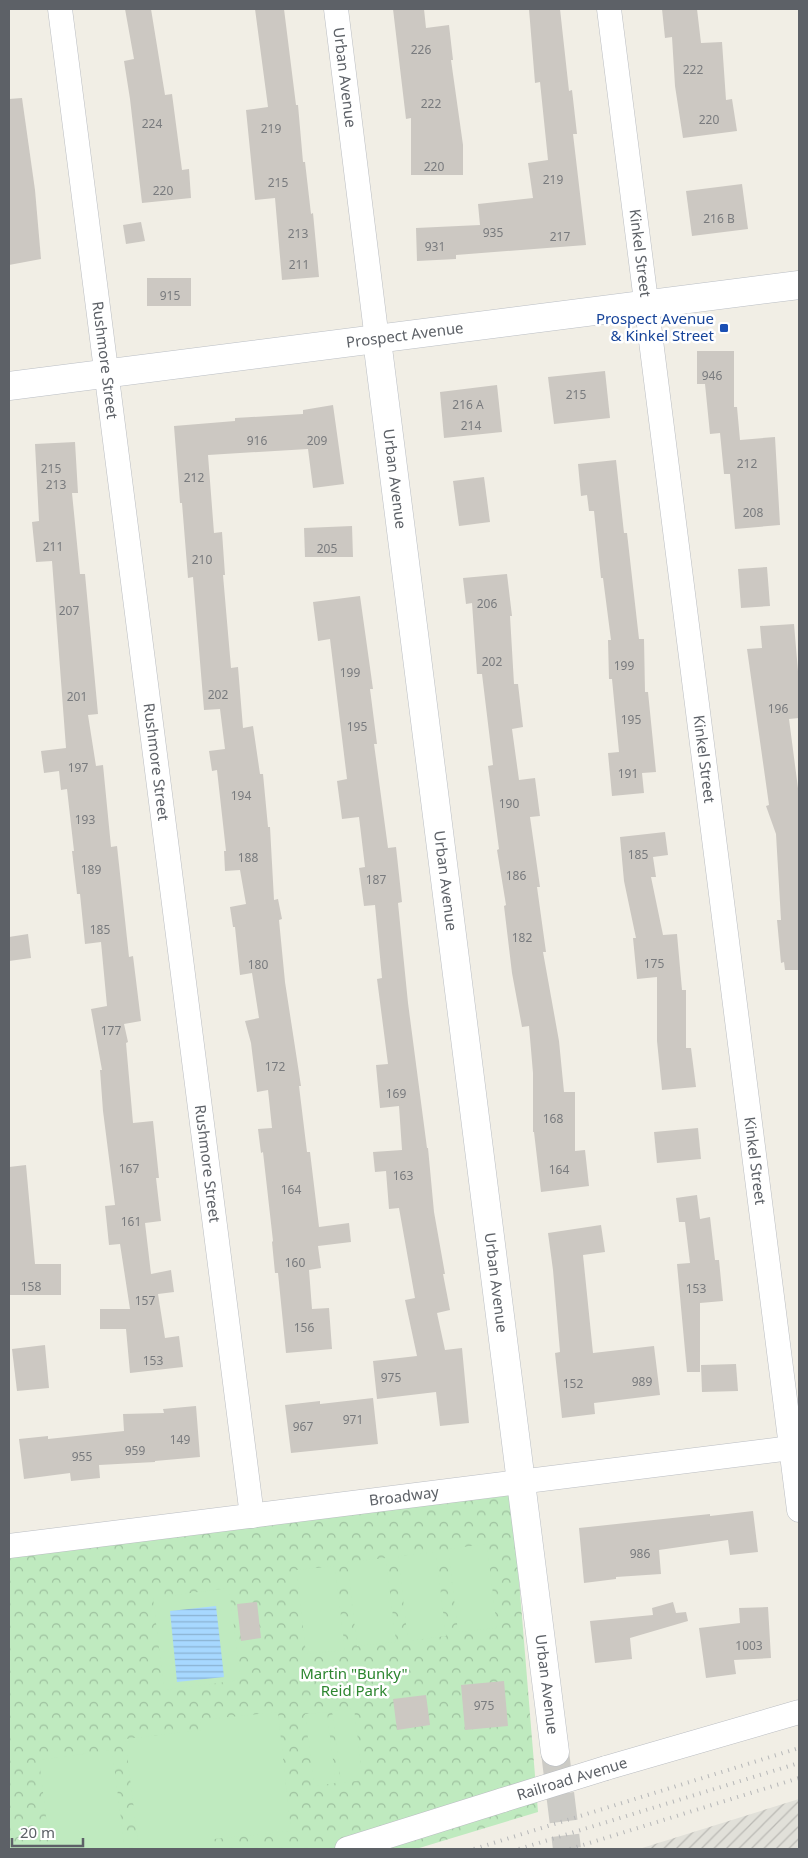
<svg xmlns="http://www.w3.org/2000/svg" width="808" height="1858" font-family="'Noto Sans',sans-serif">
<style>
.industrial{fill:url(#industrial-furrows)}
.park{fill:url(#park-crowns)}
.garden{fill:#bfeabf}
.water{fill:url(#water-rules)}
.building{fill:#ccc8c2}
.lines{fill:none;stroke-linecap:round;stroke-linejoin:round}
.secondary-tunnel{stroke:#cccbc6;stroke-width:28;stroke-dasharray:28 14;stroke-linecap:butt}
.street-casing{stroke:#babdc2;stroke-width:25}
.secondary-casing{stroke:#babec4;stroke-width:29}
.street{stroke:#fff;stroke-width:24}
.secondary{stroke:#fff;stroke-width:28}
.rail{stroke:#b6b7b8;stroke-width:4;stroke-dasharray:1 6;stroke-linecap:butt}
.street-bridge-casing{stroke:#babdc2;stroke-width:25;stroke-linecap:butt}
.street-bridge{stroke:#fff;stroke-width:24}
.transit-dot{fill:#1a4fb4;stroke:#fff;stroke-width:2}
.labels{text-anchor:middle;stroke-width:5;stroke-linejoin:round;paint-order:stroke}
.number-label{font-size:12px;fill:#797b7e}
.street-label{font-size:15px;fill:#5d6167;stroke:#fff}
.transit-label{font-size:15px;fill:#164399;stroke:#fff;text-anchor:end}
.park-label{font-size:15px;fill:#2d8630;stroke:#fff}
</style>
<defs>
<pattern id="industrial-furrows" width="10" height="10" patternUnits="userSpaceOnUse" patternTransform="scale(1.25)"><rect width="10" height="10" fill="#e1e0d9"/><path d="M-1 1l2-2M0 10L10 0M9 11l2-2" fill="none" stroke="#bab9b4"/></pattern>
<pattern id="park-crowns" width="20" height="18" patternUnits="userSpaceOnUse" patternTransform="scale(1.25)"><rect width="20" height="18" fill="#bfeabf"/><path d="M2 6a3 3 0 1 1 6 0M12 15a3 3 0 1 1 6 0" fill="none" stroke="#9ec19f"/></pattern>
<pattern id="water-rules" width="6" height="5" patternUnits="userSpaceOnUse" patternTransform="scale(1.25)"><rect width="6" height="5" fill="#a7d8ff"/><path d="M0 2.5h6" fill="none" stroke="#8bb3d2"/></pattern>
</defs>
<rect width="100%" height="100%" fill="#f1eee5"/>
<polygon class="industrial" points="799,1799 799,1849 639,1849"/>
<polygon class="park" points="512,1495 538,1812 416,1849 9,1849 9,1557"/>
<g class="garden">
<polygon points="487,1544 497,1628 458,1632 448,1549"/>
<polygon points="436,1552 446,1636 408,1641 398,1556"/>
<polygon points="386,1558 396,1642 357,1646 347,1562"/>
<polygon points="335,1566 345,1650 306,1654 296,1570"/>
<polygon points="229,1588 241,1680 164,1690 153,1598"/>
<polygon points="354,1708 363,1780 341,1783 332,1711"/>
<polygon points="278,1712 291,1831 214,1839 216,1849 139,1849 125,1739 201,1730 200,1720"/>
<polygon points="327,1712 336,1783 314,1786 305,1714"/>
<polygon points="112,1750 125,1849 50,1849 39,1760"/>
</g>
<polygon class="water" points="216,1606 224,1677 177,1682 170,1611"/>
<g class="building">
<polygon points="125,9 151,9 165,95 172,94 182,170 189,169 191,198 142,203 130,99 124,61 134,59"/>
<polygon points="255,9 284,9 296,105 298,105 303,162 305,162 311,214 313,213 319,277 282,280 275,198 255,200 246,110 268,107"/>
<polygon points="393,9 424,9 426,28 449,25 453,60 451,60 463,145 463,175 411,175 411,118 406,119"/>
<polygon points="529,9 560,9 569,91 572,90 577,134 573,134 586,245 456,255 456,259 417,261 416,228 480,225 478,204 533,198 528,163 548,160 540,82 535,83"/>
<polygon points="662,9 697,9 701,43 722,42 726,100 732,99 737,131 683,138 675,86 672,37 665,38"/>
<polygon points="22,98 35,190 41,259 9,265 9,99"/>
<polygon points="742,184 748,229 692,236 686,191"/>
<polygon points="141,222 145,241 126,244 123,225"/>
<rect x="147" y="278" width="44" height="28"/>
<polygon points="697,351 734,351 734,407 737,407 740,440 775,437 780,525 735,529 730,474 724,474 720,433 710,434 705,384 697,384"/>
<polygon points="605,371 610,418 554,424 548,377"/>
<polygon points="497,385 502,432 444,438 440,392"/>
<polygon points="333,405 344,484 313,488 308,449 208,455 214,533 222,532 225,575 223,575 231,668 238,667 243,728 253,726 260,774 263,774 268,827 270,827 274,900 278,899 282,919 279,920 285,982 301,1086 299,1086 307,1152 310,1152 319,1227 349,1223 351,1242 318,1246 321,1268 309,1270 312,1309 329,1308 332,1349 286,1353 278,1273 275,1273 272,1242 273,1241 263,1152 261,1153 258,1129 272,1128 268,1090 257,1092 251,1043 245,1021 259,1018 252,973 240,975 235,927 233,927 230,907 246,904 240,870 225,871 224,851 226,851 217,770 212,771 209,751 225,749 220,709 204,710 193,577 188,578 182,503 180,503 174,426 235,421 235,418 303,414 303,410"/>
<polygon points="75,442 78,493 72,493 80,574 85,574 98,714 88,715 96,766 103,765 111,847 117,846 129,957 133,956 141,1021 124,1024 128,1042 126,1043 133,1123 153,1121 159,1178 156,1178 161,1221 145,1223 151,1274 171,1270 174,1292 158,1294 165,1338 179,1336 183,1367 130,1373 126,1329 100,1329 100,1309 130,1309 120,1244 109,1245 105,1206 115,1205 103,1111 100,1070 102,1070 91,1009 107,1006 101,942 85,944 80,894 77,894 72,851 74,851 67,789 61,790 59,771 44,773 41,751 66,748 52,561 36,562 32,522 39,521 35,444"/>
<polygon points="616,460 624,533 627,533 639,639 644,639 645,692 648,692 656,772 642,773 644,793 612,796 608,753 619,752 612,679 609,679 608,640 611,640 603,578 601,578 594,511 589,511 587,495 581,496 578,464"/>
<polygon points="484,477 490,522 459,526 453,481"/>
<polygon points="352,526 353,557 305,557 304,528"/>
<polygon points="767,567 770,606 741,608 738,569"/>
<polygon points="507,574 512,616 510,616 514,684 518,684 523,727 512,729 519,780 535,778 540,816 530,817 540,887 537,887 546,952 543,952 559,1041 564,1092 575,1092 575,1151 585,1150 589,1186 541,1192 534,1132 533,1132 533,1073 529,1026 522,1027 512,973 504,906 506,905 497,850 499,849 488,766 493,765 482,674 477,674 472,603 466,604 463,578"/>
<polygon points="360,596 373,689 370,689 377,744 374,744 388,848 396,847 402,902 398,903 408,1003 427,1148 428,1148 434,1212 445,1274 443,1274 450,1310 437,1313 445,1350 462,1348 469,1423 440,1426 436,1392 377,1399 373,1361 417,1356 405,1300 415,1298 399,1208 389,1209 386,1171 375,1172 373,1152 402,1150 399,1106 380,1108 376,1065 388,1064 377,979 382,978 375,905 364,906 359,868 365,867 359,817 342,819 337,781 347,779 330,639 318,641 313,602"/>
<polygon points="794,624 799,683 799,718 789,719 799,796 799,970 785,970 784,962 781,963 777,920 781,920 776,834 766,806 769,805 747,649 762,648 760,626"/>
<polygon points="665,832 668,855 653,857 656,877 651,877 663,935 677,934 682,990 686,990 686,1048 691,1048 696,1087 662,1090 657,1041 657,977 637,979 633,938 636,938 624,881 620,837"/>
<polygon points="28,934 31,958 9,961 9,937"/>
<polygon points="698,1128 701,1159 657,1163 654,1132"/>
<polygon points="26,1165 35,1264 61,1264 61,1295 10,1295 9,1167"/>
<polygon points="697,1195 700,1219 710,1217 715,1260 719,1260 723,1301 700,1303 700,1372 687,1372 677,1264 690,1263 685,1222 679,1222 676,1198"/>
<polygon points="601,1225 605,1252 583,1255 593,1353 654,1346 660,1395 594,1403 595,1414 562,1418 555,1353 560,1352 553,1270 548,1233"/>
<polygon points="45,1345 49,1388 17,1391 12,1349"/>
<polygon points="736,1364 738,1391 702,1392 701,1365"/>
<polygon points="373,1398 378,1444 291,1453 285,1405 320,1401 320,1404"/>
<polygon points="196,1406 200,1457 155,1461 155,1462 99,1465 100,1478 71,1481 70,1473 24,1479 19,1439 48,1436 48,1439 124,1431 123,1414 164,1413 163,1409"/>
<polygon points="753,1511 758,1552 730,1555 728,1540 659,1550 661,1574 616,1577 616,1579 584,1583 579,1528 710,1514 710,1516"/>
<polygon points="257,1602 261,1638 241,1641 237,1604"/>
<polygon points="673,1602 676,1613 686,1612 688,1621 630,1638 632,1659 595,1663 590,1621 653,1615 652,1608"/>
<polygon points="768,1607 771,1658 734,1660 736,1674 706,1678 699,1628 740,1623 739,1608"/>
<polygon points="504,1681 508,1726 465,1730 461,1685"/>
<polygon points="426,1695 430,1725 397,1730 393,1699"/>
</g>
<g class="lines">
<polyline class="secondary-tunnel" points="555,1752 567,1849"/>
<defs>
<g id="street">
<path id="s1" d="M60 9 252 1516"/>
<path id="s2" d="M336 9 377 340"/>
<path id="s3" d="M609 9 799 1510"/>
<path id="s4" d="M9 1546 799 1447"/>
<polyline points="606,1768 799,1712"/>
<polyline points="347,1849 503,1800"/>
</g>
<g id="secondary">
<path id="s5" d="M377 340 555 1752"/>
<path id="s6" d="M9 386 799 285"/>
</g>
</defs>
<use href="#street" class="street-casing"/>
<use href="#secondary" class="secondary-casing"/>
<use href="#street" class="street"/>
<use href="#secondary" class="secondary"/>
<g class="rail">
<polyline points="474,1849 799,1748"/>
<polyline points="519,1849 799,1763"/>
<polyline points="570,1849 799,1778"/>
</g>
<defs>
<polyline id="street-bridge" points="503,1800 606,1768"/>
</defs>
<use href="#street-bridge" class="street-bridge-casing"/>
<use href="#street-bridge" class="street-bridge"/>
</g>
<rect class="transit-dot" x="719" y="323" width="10" height="10" rx="2.5"/>
<g class="labels">
<g class="number-label">
<text x="421" y="54">226</text>
<text x="693" y="74">222</text>
<text x="431" y="108">222</text>
<text x="709" y="124">220</text>
<text x="152" y="128">224</text>
<text x="271" y="133">219</text>
<text x="434" y="171">220</text>
<text x="553" y="184">219</text>
<text x="278" y="187">215</text>
<text x="163" y="195">220</text>
<text x="719" y="223">216 B</text>
<text x="493" y="237">935</text>
<text x="298" y="238">213</text>
<text x="560" y="241">217</text>
<text x="435" y="251">931</text>
<text x="299" y="269">211</text>
<text x="170" y="300">915</text>
<text x="712" y="380">946</text>
<text x="576" y="399">215</text>
<text x="468" y="409">216 A</text>
<text x="471" y="430">214</text>
<text x="257" y="445">916</text>
<text x="317" y="445">209</text>
<text x="747" y="468">212</text>
<text x="51" y="473">215</text>
<text x="194" y="482">212</text>
<text x="56" y="489">213</text>
<text x="753" y="517">208</text>
<text x="53" y="551">211</text>
<text x="327" y="553">205</text>
<text x="202" y="564">210</text>
<text x="487" y="608">206</text>
<text x="69" y="615">207</text>
<text x="492" y="666">202</text>
<text x="624" y="670">199</text>
<text x="350" y="677">199</text>
<text x="218" y="699">202</text>
<text x="77" y="701">201</text>
<text x="778" y="713">196</text>
<text x="631" y="724">195</text>
<text x="357" y="731">195</text>
<text x="78" y="772">197</text>
<text x="628" y="778">191</text>
<text x="241" y="800">194</text>
<text x="509" y="808">190</text>
<text x="85" y="824">193</text>
<text x="638" y="859">185</text>
<text x="248" y="862">188</text>
<text x="91" y="874">189</text>
<text x="516" y="880">186</text>
<text x="376" y="884">187</text>
<text x="100" y="934">185</text>
<text x="522" y="942">182</text>
<text x="654" y="968">175</text>
<text x="258" y="969">180</text>
<text x="111" y="1035">177</text>
<text x="275" y="1071">172</text>
<text x="396" y="1098">169</text>
<text x="553" y="1123">168</text>
<text x="129" y="1173">167</text>
<text x="559" y="1174">164</text>
<text x="403" y="1180">163</text>
<text x="291" y="1194">164</text>
<text x="131" y="1226">161</text>
<text x="295" y="1267">160</text>
<text x="31" y="1291">158</text>
<text x="696" y="1293">153</text>
<text x="145" y="1305">157</text>
<text x="304" y="1332">156</text>
<text x="153" y="1365">153</text>
<text x="391" y="1382">975</text>
<text x="642" y="1386">989</text>
<text x="573" y="1388">152</text>
<text x="353" y="1424">971</text>
<text x="303" y="1431">967</text>
<text x="180" y="1444">149</text>
<text x="135" y="1455">959</text>
<text x="82" y="1461">955</text>
<text x="640" y="1558">986</text>
<text x="749" y="1650">1003</text>
<text x="484" y="1710">975</text>
</g>
<g class="street-label">
<text dy="5" stroke="none"><textPath href="#s2" startOffset="69">Urban Avenue</textPath></text>
<text dy="5" stroke="none"><textPath href="#s3" startOffset="246">Kinkel Street</textPath></text>
<text dy="5" stroke="none"><textPath href="#s6" startOffset="399">Prospect Avenue</textPath></text>
<text dy="5" stroke="none"><textPath href="#s1" startOffset="354">Rushmore Street</textPath></text>
<text dy="5" stroke="none"><textPath href="#s5" startOffset="140">Urban Avenue</textPath></text>
<text dy="5" stroke="none"><textPath href="#s3" startOffset="756">Kinkel Street</textPath></text>
<text dy="5" stroke="none"><textPath href="#s1" startOffset="759">Rushmore Street</textPath></text>
<text dy="5" stroke="none"><textPath href="#s5" startOffset="545">Urban Avenue</textPath></text>
<text dy="5" stroke="none"><textPath href="#s3" startOffset="1161">Kinkel Street</textPath></text>
<text dy="5" stroke="none"><textPath href="#s1" startOffset="1164">Rushmore Street</textPath></text>
<text dy="5" stroke="none"><textPath href="#s5" startOffset="950">Urban Avenue</textPath></text>
<text dy="5" stroke="none"><textPath href="#s4" startOffset="398">Broadway</textPath></text>
<text dy="5" stroke="none"><textPath href="#s5" startOffset="1355">Urban Avenue</textPath></text>
<text transform="translate(572 1779) rotate(-17)" y="5">Railroad Avenue</text>
</g>
<g class="transit-label">
<text x="714" y="324">Prospect Avenue<tspan x="714" dy="17">&amp; Kinkel Street</tspan></text>
</g>
<g class="park-label">
<text x="354" y="1679">Martin "Bunky"<tspan x="354" dy="17">Reid Park</tspan></text>
</g>
</g>
<rect width="808" height="1858" fill="none" stroke="#5d6167" stroke-width="20"/>
<path d="M12 1838v8h71v-8" fill="none" stroke="#5d6167" stroke-width="2.5"/>
<text x="20" y="1838" font-size="15" fill="#5d6167" stroke="#ffffff" stroke-width="4" paint-order="stroke">20 m</text>
</svg>
